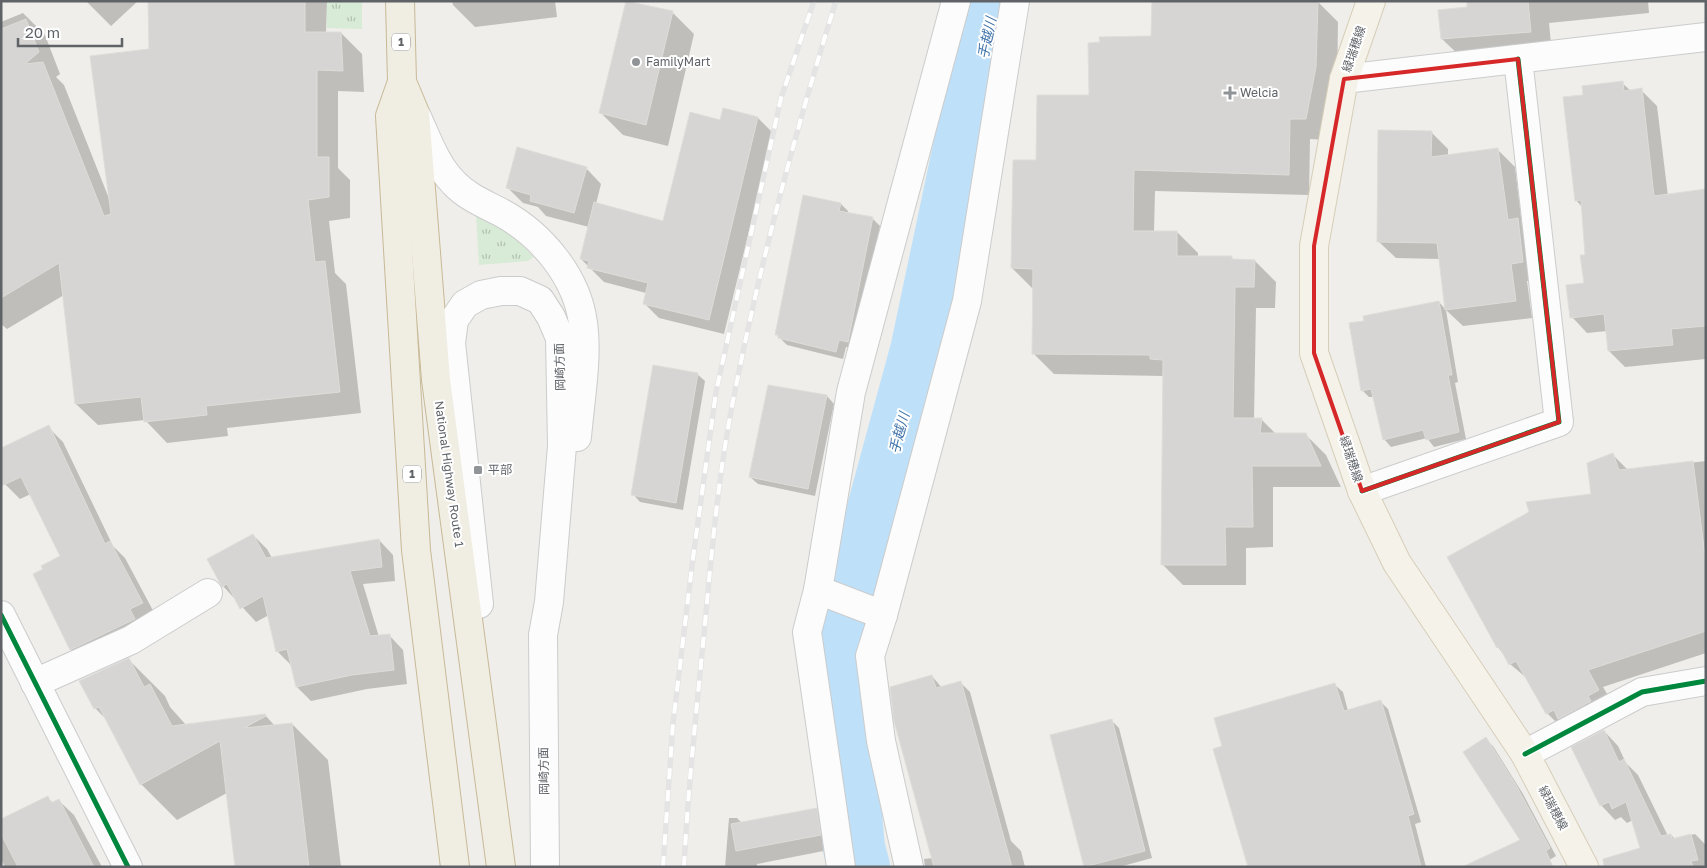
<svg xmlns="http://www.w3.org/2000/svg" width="1707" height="868" font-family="'Golos Text','Noto Sans JP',sans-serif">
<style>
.grass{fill:url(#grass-tufts)}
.shadow{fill:#0003}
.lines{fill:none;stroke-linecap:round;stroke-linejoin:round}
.river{stroke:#bfe0f9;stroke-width:62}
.building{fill:#d6d5d3;stroke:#deddd9}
.minor-casing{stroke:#cbcccc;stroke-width:30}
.major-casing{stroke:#d7ceb8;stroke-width:30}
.highway-casing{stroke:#c8b996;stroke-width:30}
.minor{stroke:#fdfcfc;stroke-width:28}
.major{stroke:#f4f2e9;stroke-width:28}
.highway{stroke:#f0ede3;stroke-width:28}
.rail-casing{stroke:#e4e4e4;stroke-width:5.5}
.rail{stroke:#fff;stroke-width:4;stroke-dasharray:11;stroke-linecap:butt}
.cycleway-casing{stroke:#fff;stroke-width:8}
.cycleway{stroke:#00873e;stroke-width:5}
.marked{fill:none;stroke:#d62828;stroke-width:4;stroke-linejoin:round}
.poi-dot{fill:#919496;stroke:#fff;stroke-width:2}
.labels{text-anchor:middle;stroke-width:4;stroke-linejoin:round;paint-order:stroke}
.shield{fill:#fff;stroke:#8f9295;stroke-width:1}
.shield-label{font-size:11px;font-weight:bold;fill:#5f6368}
.street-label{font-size:12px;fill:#5f6368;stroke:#fff}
.poi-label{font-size:12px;fill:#5f6368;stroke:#fff;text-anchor:start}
.water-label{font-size:14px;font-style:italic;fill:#4174aa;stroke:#fff}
</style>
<defs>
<pattern id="grass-tufts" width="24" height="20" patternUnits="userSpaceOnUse" patternTransform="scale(1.25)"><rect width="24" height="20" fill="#d8ebd6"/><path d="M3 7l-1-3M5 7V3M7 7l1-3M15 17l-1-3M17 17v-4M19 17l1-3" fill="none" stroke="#b2c2b1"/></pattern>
</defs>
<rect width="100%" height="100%" fill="#efeeea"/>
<g class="grass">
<polygon points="327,1 362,1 362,29 327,28"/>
<polygon points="476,215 512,235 534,257 528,261 479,265"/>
</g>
<g class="shadow">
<polygon points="86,1 138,1 111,26"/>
<polygon points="150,1 327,1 326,33 341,33 362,54 364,92 338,91 338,168 350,180 350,218 329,221 335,273 346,284 361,413 227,428 228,436 167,443 145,420 98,425 76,404 64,295 7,329 1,324 1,22 23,13 45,35 60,74 56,77 64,85 110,201 151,50"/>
<polygon points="452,1 555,1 557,17 475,27 453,5"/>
<polygon points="1317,1 1338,22 1337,89 1327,140 1310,139 1309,195 1155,191 1154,232 1177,232 1198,253 1198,257 1255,261 1276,282 1275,308 1256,308 1254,419 1261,419 1276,434 1305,434 1326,455 1341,487 1273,487 1273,547 1246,548 1246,585 1183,585 1162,564 1164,376 1054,374 1033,353 1034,290 1012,268 1038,161 1090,96 1152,37"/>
<polygon points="1468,1 1648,1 1649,13 1549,23 1552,54 1464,60 1442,39 1468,8"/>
<polygon points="672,12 694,34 668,146 623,135 601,113"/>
<polygon points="1622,83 1631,91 1641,90 1657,106 1668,196 1706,191 1706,359 1625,367 1609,351 1607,331 1587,333 1572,317 1585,284 1586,256 1582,207 1576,200 1584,96"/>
<polygon points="758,118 773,133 724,334 659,318 644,303 646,293 604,282 581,259 589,227 546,216 538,207 523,203 507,187 586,168 601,184 596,204 664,222 720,121"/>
<polygon points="1431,132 1448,149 1448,156 1498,150 1515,167 1522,225 1534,237 1540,279 1527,281 1532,318 1463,326 1446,310 1458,382 1455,383 1466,439 1434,447 1427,438 1391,447 1384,439 1374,397 1369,397 1362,390 1366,322 1439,302 1446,310 1440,259 1396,258 1378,241"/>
<polygon points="841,204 848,211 848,214 872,218 880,226 855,349 846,347 843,359 787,345 776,334"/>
<polygon points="697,374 705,381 683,510 640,502 633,494"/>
<polygon points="827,396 834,404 815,496 758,484 750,477"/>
<polygon points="48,427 63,442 113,546 125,558 157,618 86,665 71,650 62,557 31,494 20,499 5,484 1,476"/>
<polygon points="1613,455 1628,470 1706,461 1706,653 1603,687 1615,707 1564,730 1547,713 1529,680 1510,664 1498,647 1592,495"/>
<polygon points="253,535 267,549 272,558 379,540 393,555 395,581 363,584 379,637 389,635 403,650 407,684 367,689 311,701 297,687 291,665 277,651 269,615 256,622 223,586"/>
<polygon points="129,660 165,696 170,707 187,726 265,715 275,726 292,724 328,760 341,867 236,867 227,793 177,820 141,784 108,721 95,708"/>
<polygon points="932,676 942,688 961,683 970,692 1011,841 1021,851 1025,867 925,867 924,859 933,858"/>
<polygon points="1335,685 1343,692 1348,711 1381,702 1388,709 1421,822 1415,824 1426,867 1253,867 1224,747"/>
<polygon points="1112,721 1119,728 1152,858 1119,867 1086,867"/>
<polygon points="1604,731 1618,746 1626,763 1638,775 1668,836 1671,835 1675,839 1695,834 1706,845 1706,867 1646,867 1633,820 1627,823 1621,817 1615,820 1601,805"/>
<polygon points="1485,739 1493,746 1523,794 1556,856 1541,865"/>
<polygon points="47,797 53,803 58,800 74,815 102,867 5,867 1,859 1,820"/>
<polygon points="816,809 831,824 834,849 757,864 757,867 725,867 729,818 737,818 742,823"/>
</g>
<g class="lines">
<polyline class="river" points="859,867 854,848 849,791 841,743 841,645 921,351 995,1"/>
</g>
<g class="building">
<polygon points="148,1 305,1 305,32 341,32 343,71 317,70 317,157 329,157 329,197 308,200 315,262 325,261 340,392 206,406 207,415 144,422 141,397 75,404 59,263 1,298 1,29 26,19 39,52 25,64 43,62 104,216 111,214 90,56 149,49"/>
<polygon points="626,1 673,11 646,125 599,113"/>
<polygon points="1152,1 1318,1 1316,67 1306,119 1290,119 1289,175 1134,170 1133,231 1177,231 1177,256 1232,256 1232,259 1255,260 1254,287 1235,287 1233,418 1262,418 1260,433 1306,433 1321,466 1252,466 1253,527 1225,527 1226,565 1161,565 1163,360 1150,359 1150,355 1032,354 1033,269 1011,268 1013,160 1036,160 1037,95 1089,95 1088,43 1100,42 1099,37 1151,36"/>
<polygon points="1467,1 1528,1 1531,32 1441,39 1438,10 1467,7"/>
<polygon points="1623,81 1624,91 1642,88 1654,196 1706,189 1706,326 1671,329 1673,345 1608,351 1604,314 1570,318 1566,285 1584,283 1580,255 1585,255 1581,200 1575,201 1563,97 1583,95 1582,86"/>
<polygon points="723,108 758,117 709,320 643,304 648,283 587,268 589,261 580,259 594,202 663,221 690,112 720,120"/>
<polygon points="1378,130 1432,131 1431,157 1498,148 1508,220 1518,218 1523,262 1511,264 1516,301 1445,310 1437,243 1377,242"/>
<polygon points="517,147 587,167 574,213 530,201 531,195 506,188"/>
<polygon points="803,195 841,203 839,211 873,217 848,342 839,340 836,352 778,338 778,335 775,335"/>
<polygon points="1439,301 1452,375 1448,375 1459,432 1426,440 1423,430 1383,440 1371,389 1361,391 1349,323 1364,321 1363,316"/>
<polygon points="653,365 698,373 676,503 631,495"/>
<polygon points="768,385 827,395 808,489 749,477"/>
<polygon points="49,425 105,544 110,541 143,603 130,609 135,619 70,650 33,574 43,569 41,566 60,556 21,477 1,486 1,448"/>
<polygon points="1613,453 1619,470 1693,461 1706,564 1706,631 1588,670 1599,690 1588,696 1591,701 1558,719 1554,710 1546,714 1516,661 1509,665 1499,646 1497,648 1447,557 1529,512 1526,502 1591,494 1587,463"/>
<polygon points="253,534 266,558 379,539 382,567 350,571 370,636 390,634 394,670 352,675 296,687 287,649 276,652 263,596 240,609 227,584 222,587 207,559"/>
<polygon points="129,658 144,687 150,684 172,726 265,714 266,716 244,728 292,723 309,867 235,867 220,741 140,785 99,707 94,709 79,681"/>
<polygon points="932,675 936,688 961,681 1012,867 934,867 894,721 890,687"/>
<polygon points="1335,683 1344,711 1381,700 1414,814 1408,816 1421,867 1248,867 1213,749 1222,746 1214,718"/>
<polygon points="1112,719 1145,851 1084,867 1050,735"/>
<polygon points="1604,730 1619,762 1624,759 1661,836 1671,834 1672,839 1691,834 1698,860 1691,861 1693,867 1604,867 1603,859 1640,848 1626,802 1612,809 1609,802 1600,806 1571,747"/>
<polygon points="1486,737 1516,785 1550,848 1546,851 1553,867 1462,867 1520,840 1463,752"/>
<polygon points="48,796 51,803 59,799 94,867 18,867 1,834 1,819"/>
<polygon points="817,808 821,835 736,851 731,824"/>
</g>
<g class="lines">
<defs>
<g id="minor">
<polyline points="1344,79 1706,37"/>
<path d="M417 117C427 139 436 165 454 183 467 197 485 204 502 213 542 235 577 277 583 323 588 358 580 401 577 437"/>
<polyline points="1362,491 1559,422 1518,59"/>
<polyline points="818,590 883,615"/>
<polyline points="479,604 451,343 454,320 465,304 481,295 501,291 520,291 540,300 551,317 560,338 562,446 549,602 543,635 545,867"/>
<polyline points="1,615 128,867"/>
<polyline points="35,683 131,640 208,593"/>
<polyline points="1525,754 1642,692 1706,681"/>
<polyline points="841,867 807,632 818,590 851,392 956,1"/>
<polyline points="909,867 881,741 870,656 883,615 967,301 1015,1"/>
</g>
<polyline id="major" points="1371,1 1344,79 1314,246 1314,353 1362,491 1397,563 1525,754 1584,867"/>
<g id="highway">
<polyline points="400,1 402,82 415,113 436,380 501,867"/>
<polyline points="402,82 390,116 416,550 455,867"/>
</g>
</defs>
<use href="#minor" class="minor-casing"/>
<use href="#major" class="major-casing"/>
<use href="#highway" class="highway-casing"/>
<use href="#minor" class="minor"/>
<use href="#major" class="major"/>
<use href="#highway" class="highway"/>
<defs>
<g id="rail">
<polyline points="663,867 673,723 693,558 716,392 781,98 814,1"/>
<path d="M684 867C688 786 697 705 705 624 712 547 719 468 735 391 761 260 796 129 836 1"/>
</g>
</defs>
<use href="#rail" class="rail-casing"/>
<use href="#rail" class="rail"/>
<defs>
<g id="cycleway">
<polyline points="1362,491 1559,422 1518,59"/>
<polyline points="1,615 128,867"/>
<polyline points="1525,754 1642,692 1706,681"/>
</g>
</defs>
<use href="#cycleway" class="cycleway-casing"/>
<use href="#cycleway" class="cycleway"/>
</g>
<path class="marked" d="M1518 59 1559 422 1362 491 1314 353V246L1344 79Z"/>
<g class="poi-dot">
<circle cx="636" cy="62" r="5"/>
<path d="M1227.5 85.5h5v5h5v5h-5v5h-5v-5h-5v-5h5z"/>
<rect x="473" y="465" width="10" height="10" rx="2.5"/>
</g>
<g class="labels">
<g class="shield">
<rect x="392" y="33.5" width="18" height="17" rx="4"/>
<rect x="403" y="465.5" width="18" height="17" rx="4"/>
</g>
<g class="shield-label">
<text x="401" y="46">1</text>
<text x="412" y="478">1</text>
</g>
<g class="street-label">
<text transform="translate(1354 49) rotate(-71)" y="4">緑瑞穂線</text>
<text transform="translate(560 367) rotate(-92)" y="4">岡崎方面</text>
<text transform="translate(1351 459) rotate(71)" y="4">緑瑞穂線</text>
<text transform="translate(449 474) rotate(82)" y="4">National Highway Route 1</text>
<text transform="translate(544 771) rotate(-91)" y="4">岡崎方面</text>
<text transform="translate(1553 808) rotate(62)" y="4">緑瑞穂線</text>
</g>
<g class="poi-label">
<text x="646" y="66">FamilyMart</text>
<text x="1240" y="97">Welcia</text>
<text x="488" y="474">平部</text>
</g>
<g class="water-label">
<text transform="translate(987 38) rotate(-78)" y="5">手越川</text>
<text transform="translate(899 433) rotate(-75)" y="5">手越川</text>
</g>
</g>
<rect width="1707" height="868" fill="none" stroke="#5f6368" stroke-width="5"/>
<path d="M18 38v8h104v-8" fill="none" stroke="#5f6368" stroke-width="2.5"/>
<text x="25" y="38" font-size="15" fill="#5f6368" stroke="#ffffff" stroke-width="4" paint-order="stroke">20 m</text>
</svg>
